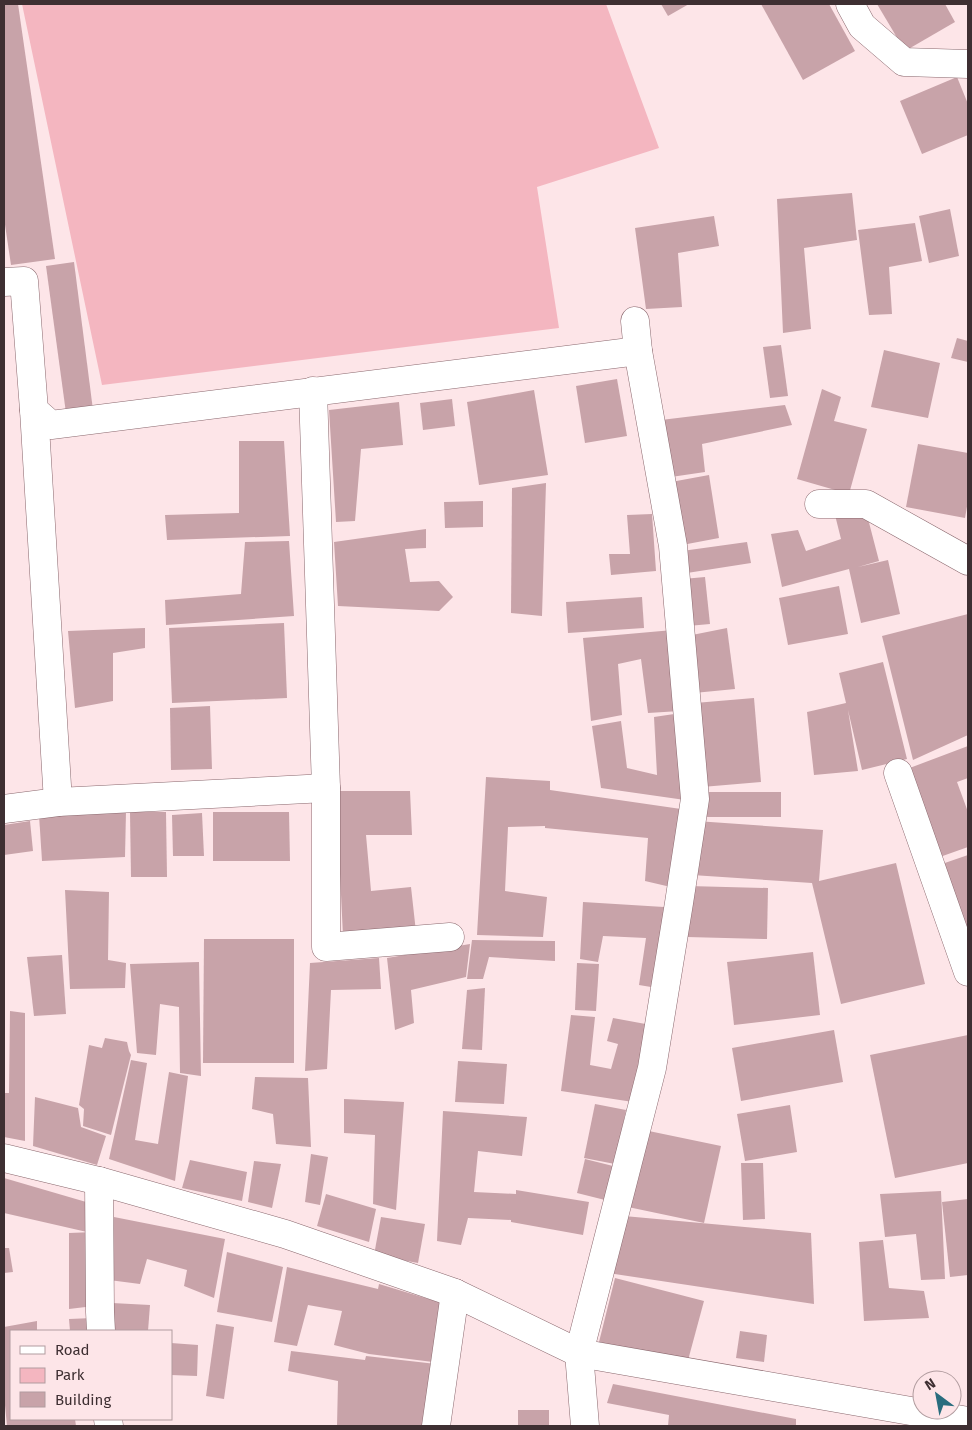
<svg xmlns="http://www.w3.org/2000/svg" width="972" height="1430" font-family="'Fira Sans',sans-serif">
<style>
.green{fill:#f4b6c0}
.building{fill:#c8a3a9}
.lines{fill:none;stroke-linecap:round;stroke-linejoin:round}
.minor-casing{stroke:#8a686e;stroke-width:29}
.minor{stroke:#fff;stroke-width:28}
</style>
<rect width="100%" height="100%" fill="#fde5e8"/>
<polygon class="green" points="22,4 606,4 659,148 537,187 559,328 102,385"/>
<g class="building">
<polygon points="4,4 18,4 55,259 11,265 4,218"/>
<polygon points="661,4 689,4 668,16"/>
<polygon points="761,4 829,4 855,51 803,80"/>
<polygon points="877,4 945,4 955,22 905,51"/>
<polygon points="957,77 968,104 968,135 922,154 900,101"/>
<polygon points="852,193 857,240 804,248 811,329 783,333 777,199"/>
<polygon points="950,209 959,256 929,263 919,216"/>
<polygon points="714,216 719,246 678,253 682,307 646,309 635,228"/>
<polygon points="915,223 922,261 889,267 892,314 869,315 858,230"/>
<polygon points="74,262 93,410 66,413 46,266"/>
<polygon points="957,338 968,341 968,362 951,358"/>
<polygon points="781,345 788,396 770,398 763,347"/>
<polygon points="884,350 940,363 928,418 871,407"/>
<polygon points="617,379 627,436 585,443 576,386"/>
<polygon points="822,389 841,397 834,421 867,429 849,494 797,479"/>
<polygon points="534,390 548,475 479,485 467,402"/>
<polygon points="452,399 455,426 423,430 420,403"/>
<polygon points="399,402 403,445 361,449 355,521 336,522 329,410"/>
<polygon points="785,405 792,425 702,444 705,472 671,477 661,420"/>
<polygon points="239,441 284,441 290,536 167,540 165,515 239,513"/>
<polygon points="918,444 968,453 968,501 965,518 906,507"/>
<polygon points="709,475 719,538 682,545 671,482"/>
<polygon points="546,483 542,616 511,613 512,488"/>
<polygon points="483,501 483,527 445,528 444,502"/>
<polygon points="834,511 866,511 879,561 858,567 888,560 900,614 861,623 849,569 782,587 771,534 798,530 806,551 841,539"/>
<polygon points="652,514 656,571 611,575 609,554 630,554 627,515"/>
<polygon points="426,529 426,548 405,549 410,582 439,581 453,597 439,611 338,606 334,542"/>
<polygon points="289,541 294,616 166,625 165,600 241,594 245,542"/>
<polygon points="747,542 751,563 687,573 682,551"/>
<polygon points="705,577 710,624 688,626 683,579"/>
<polygon points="839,586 848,634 788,645 779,598"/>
<polygon points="642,597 644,628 568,633 566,602"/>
<polygon points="968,614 968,735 913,760 882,636"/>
<polygon points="284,623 287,698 172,703 169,628"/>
<polygon points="145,628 145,648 113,653 113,701 75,708 68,631"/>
<polygon points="727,628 735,689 694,693 687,636"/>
<polygon points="673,630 680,711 648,713 641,659 618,664 622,715 591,721 583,638"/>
<polygon points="883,662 907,759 862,770 848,710 858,771 814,775 807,712 846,703 839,673"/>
<polygon points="754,698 761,782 702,787 695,703"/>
<polygon points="210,706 212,769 171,770 170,708"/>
<polygon points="681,713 685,800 601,788 592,726 621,721 627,768 657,775 654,717"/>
<polygon points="968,746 968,778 957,782 968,812 968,847 937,858 907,769"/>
<polygon points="486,777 550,781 550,790 681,809 675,888 645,881 648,838 545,828 545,826 508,827 505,891 547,897 543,937 477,935"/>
<polygon points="336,791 410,791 412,835 366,835 371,891 411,887 416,932 343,936"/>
<rect x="706" y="792" width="75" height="25"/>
<polygon points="126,811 125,857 42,861 39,815"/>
<polygon points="130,812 166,812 167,877 131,877"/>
<polygon points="213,812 289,812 290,861 213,861"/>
<polygon points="202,813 204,856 173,856 172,815"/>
<polygon points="30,821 33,851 4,855 4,825"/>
<polygon points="696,821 823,830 819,881 896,863 925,984 841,1004 812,883 692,875"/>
<polygon points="968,855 968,936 939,865"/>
<polygon points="688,886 768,888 767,939 687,937"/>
<polygon points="65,890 109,892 108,960 126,963 125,988 70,989"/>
<polygon points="583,902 664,907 657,988 639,985 646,938 603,936 598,962 580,959"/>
<polygon points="204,939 294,939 294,1063 203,1063"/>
<polygon points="472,940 555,941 555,961 489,957 483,979 467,979"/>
<polygon points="470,944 466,977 411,990 414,1023 395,1030 387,958"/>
<polygon points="813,952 820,1015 734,1025 727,962"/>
<polygon points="62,955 66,1014 34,1016 27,957"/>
<polygon points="379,958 381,989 331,990 327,1069 305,1071 310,963"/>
<polygon points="199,962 201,1076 180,1073 179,1007 160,1004 156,1055 137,1053 130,964"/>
<polygon points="577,963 599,964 596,1011 575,1010"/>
<polygon points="485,988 482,1050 462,1049 467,990"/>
<polygon points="10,1011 25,1013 25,1141 4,1137 4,1093 9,1093"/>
<polygon points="571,1015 595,1017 590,1065 611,1069 618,1044 607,1041 613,1018 651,1025 633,1102 561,1091"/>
<polygon points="834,1030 843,1082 741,1101 732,1048"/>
<polygon points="968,1035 968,1163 895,1178 870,1055"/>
<polygon points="105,1038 127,1042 129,1051 131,1055 111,1135 83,1126 84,1109 79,1105 89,1045 102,1048"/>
<polygon points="131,1060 147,1063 135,1140 158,1144 169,1072 188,1076 175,1181 109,1159"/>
<polygon points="458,1061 507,1064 504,1104 455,1102"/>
<polygon points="255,1077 308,1078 311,1147 276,1144 273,1114 252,1109"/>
<polygon points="35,1097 78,1108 81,1127 106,1136 97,1165 33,1146"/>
<polygon points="344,1099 404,1102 396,1210 373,1204 375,1135 344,1133"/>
<polygon points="595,1104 626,1110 615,1164 584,1158"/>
<polygon points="790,1105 797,1152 745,1161 737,1114"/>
<polygon points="443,1111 527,1117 522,1156 478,1151 474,1192 516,1194 516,1190 589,1202 583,1235 511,1222 511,1220 468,1218 461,1245 437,1241"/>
<polygon points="644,1130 721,1146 704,1223 628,1207"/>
<polygon points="311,1154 328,1157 320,1205 305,1202"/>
<polygon points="585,1159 613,1166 605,1200 577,1193"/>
<polygon points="190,1160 247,1172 242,1201 182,1188"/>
<polygon points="254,1161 281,1164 272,1208 248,1202"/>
<polygon points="741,1163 763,1163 765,1219 743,1220"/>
<polygon points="4,1178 93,1204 87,1232 4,1213"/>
<polygon points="941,1191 945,1279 921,1280 916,1234 885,1237 880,1194"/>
<polygon points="326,1194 376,1209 369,1242 317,1226"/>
<polygon points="968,1199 968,1275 950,1277 942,1202"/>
<polygon points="624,1216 811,1233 814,1304 608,1273"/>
<polygon points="114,1217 225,1239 214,1298 184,1286 187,1270 147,1259 140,1284 109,1280"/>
<polygon points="381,1217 425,1224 418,1263 374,1255"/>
<polygon points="94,1232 94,1306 69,1309 69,1233"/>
<polygon points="883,1240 889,1288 924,1291 929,1318 864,1321 859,1242"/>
<polygon points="4,1248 9,1248 13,1272 4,1273"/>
<polygon points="227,1252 283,1267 272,1322 217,1312"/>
<polygon points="287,1267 378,1289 379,1284 445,1304 433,1362 369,1354 334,1345 342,1311 308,1305 297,1346 274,1342"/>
<polygon points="615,1278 704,1301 687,1364 599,1342"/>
<polygon points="112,1303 150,1305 148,1331 111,1331"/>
<polygon points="93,1318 94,1331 70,1331 69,1319"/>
<polygon points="37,1321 37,1331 11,1331 11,1419 75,1419 76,1426 7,1426 4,1395 4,1327"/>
<polygon points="216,1324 234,1327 224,1399 206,1396"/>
<polygon points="740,1331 767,1335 764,1362 736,1358"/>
<polygon points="171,1343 198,1345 197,1376 171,1375"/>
<polygon points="291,1351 365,1360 366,1356 436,1364 425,1426 337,1426 338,1381 288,1371"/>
<polygon points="613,1384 796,1419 796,1426 668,1426 669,1415 607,1403"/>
<rect x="518" y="1410" width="31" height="16"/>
</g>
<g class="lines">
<defs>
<g id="minor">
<polyline points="850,4 862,26 904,62 968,64"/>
<polyline points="4,282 24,281 34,410 51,425 638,351"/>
<polyline points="34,410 58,802"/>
<polyline points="819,504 866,504 968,561"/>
<polyline points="898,773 968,972"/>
<polyline points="326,788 326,947 450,937"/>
<polyline points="4,809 58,802 326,788 313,391"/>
<polyline points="4,1158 99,1181 285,1234 455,1293 579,1353 968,1421"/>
<polyline points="99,1181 100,1312 101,1331"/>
<polyline points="108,1419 109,1426"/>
<polyline points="436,1426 455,1293"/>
<polyline points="585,1426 579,1353 652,1068 679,903 695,799 673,546 638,351 635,321"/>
</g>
</defs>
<use href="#minor" class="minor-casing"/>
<use href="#minor" class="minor"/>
</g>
<rect width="972" height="1430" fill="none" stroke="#3e2f32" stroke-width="10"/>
<rect x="10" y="1330" width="162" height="90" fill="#fde5e8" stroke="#b19c9f"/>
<rect x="20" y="1346" width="25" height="8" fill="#ffffff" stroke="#b19c9f"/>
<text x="55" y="1355" font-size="15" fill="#3e2f32">Road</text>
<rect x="20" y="1368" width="25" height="15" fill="#f4b6c0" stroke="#b19c9f"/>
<text x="55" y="1380" font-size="15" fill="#3e2f32">Park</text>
<rect x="20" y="1392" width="25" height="15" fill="#c8a3a9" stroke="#b19c9f"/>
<text x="55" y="1405" font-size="15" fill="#3e2f32">Building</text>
<g transform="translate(937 1395) rotate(328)"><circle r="24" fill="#fde5e8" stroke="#b19c9f"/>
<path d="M0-4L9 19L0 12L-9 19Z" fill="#296d7e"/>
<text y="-8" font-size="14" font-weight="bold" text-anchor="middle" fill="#3e2f32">N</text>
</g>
</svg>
